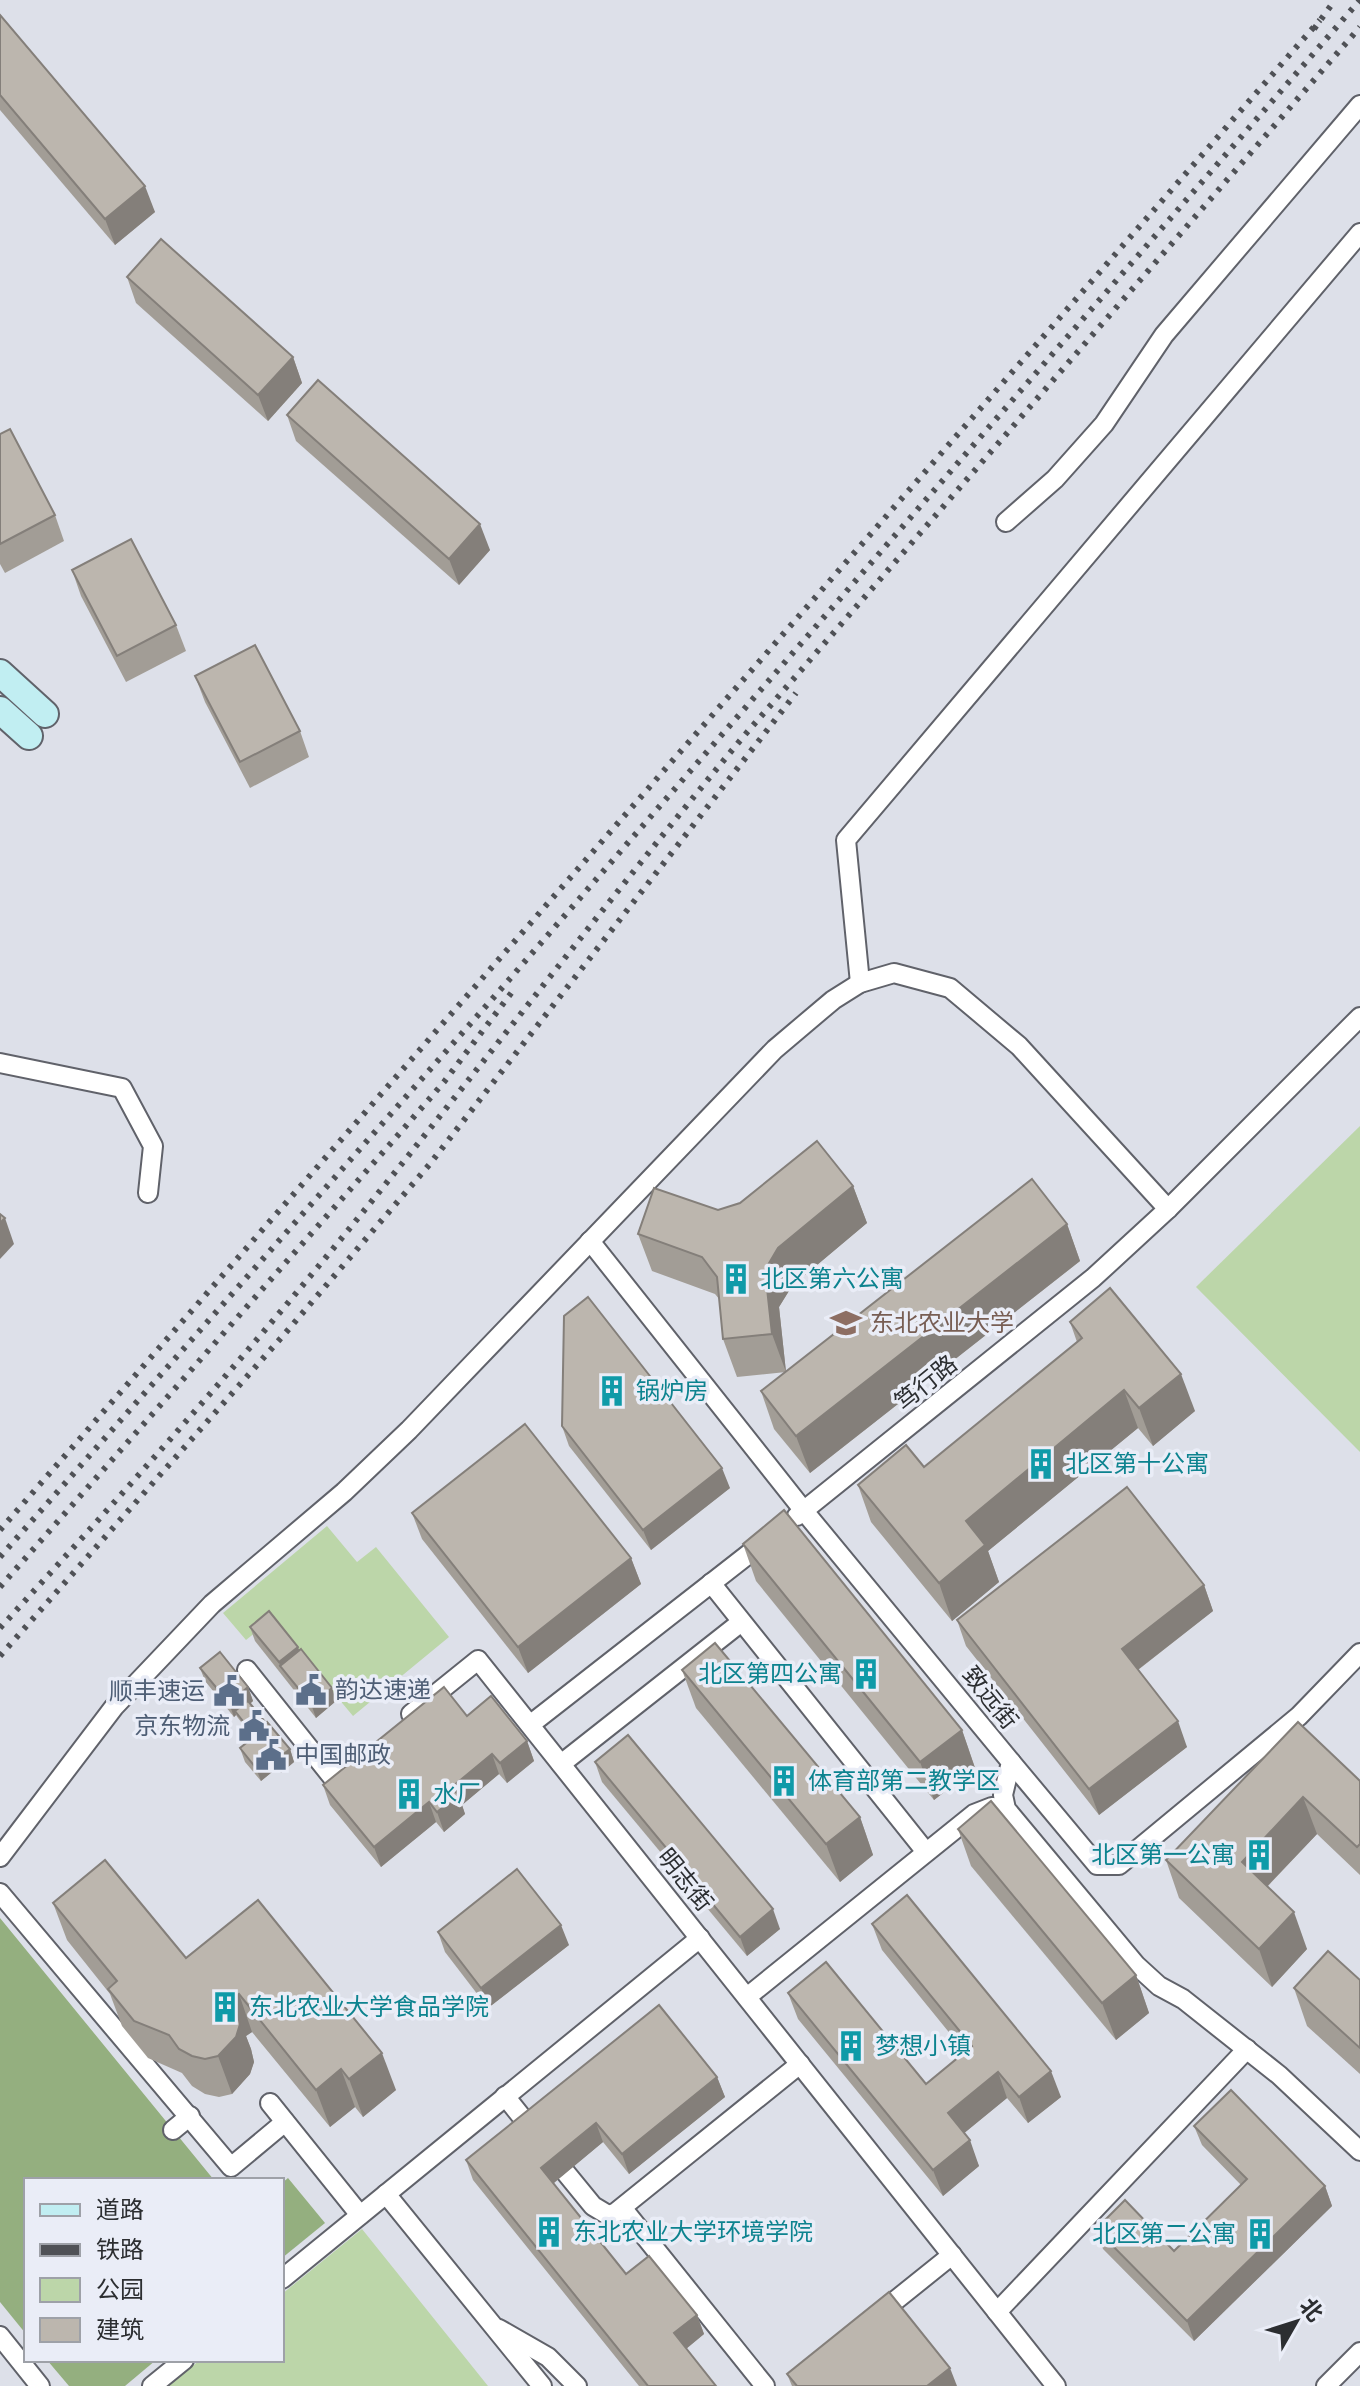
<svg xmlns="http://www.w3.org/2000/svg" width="1360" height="2386" font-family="'Asap Condensed','Noto Sans SC',sans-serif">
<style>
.green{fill:#bcd6a9}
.forest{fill:#94af7f}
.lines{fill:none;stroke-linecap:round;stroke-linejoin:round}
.street-casing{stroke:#60626a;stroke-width:22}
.secondary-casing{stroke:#60626a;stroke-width:30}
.street{stroke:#fff;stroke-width:18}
.secondary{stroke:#c1eef2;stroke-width:26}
.rail{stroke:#4f5156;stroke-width:6;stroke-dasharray:4 8;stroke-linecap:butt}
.wall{fill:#a29d96}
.shaded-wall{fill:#847f7a}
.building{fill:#bcb6ae;stroke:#847f7a;stroke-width:2}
.labels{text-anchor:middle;stroke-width:7;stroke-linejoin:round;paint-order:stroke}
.culture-label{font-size:24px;fill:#0d838f;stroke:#eaedf7;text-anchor:start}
.education-label{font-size:24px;fill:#785e54;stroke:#eaedf7;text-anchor:start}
.street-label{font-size:24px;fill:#2c2e31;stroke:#eaedf7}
.service-label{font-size:24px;fill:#4e5e75;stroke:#eaedf7;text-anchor:start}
</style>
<rect width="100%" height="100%" fill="#dde0e9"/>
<g class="green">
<polygon points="1360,1126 1360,1452 1196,1287"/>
<polygon points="327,1526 357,1562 376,1547 449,1637 353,1716 272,1619 246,1640 223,1613"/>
<polygon points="362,2229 488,2386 168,2386 200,2360 282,2360 282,2294"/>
</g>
<g class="forest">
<polygon points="0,1918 214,2180 26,2180 26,2334 0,2302"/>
<polygon points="288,2178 325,2223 282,2258 282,2183"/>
<polygon points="47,2360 156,2360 125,2386 69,2386"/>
</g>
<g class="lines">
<defs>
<g id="street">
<polyline points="1006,522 1055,479 1104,424 1164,335 1360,105"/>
<polyline points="860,983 846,840 1360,233"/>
<polyline points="0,1063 122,1088 153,1146 148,1193"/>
<polyline points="590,1241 804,1511 1011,1762 1003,1795 1006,1809 1136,1965 1159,1986 1183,1999 1279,2075 1360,2151"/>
<polyline points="797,1516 1093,1278 1168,1209 1360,1017"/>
<polyline points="711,1583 926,1852"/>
<polyline points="247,1670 333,1778 351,1763"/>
<polyline points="411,1714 478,1660 1056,2386"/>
<polyline points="531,1724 764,1542"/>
<polyline points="1011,1762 1097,1865 1119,1865 1299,1716 1360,1653"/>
<polyline points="561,1764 740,1623"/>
<polyline points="0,1857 114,1707 212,1604 344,1492 409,1430 775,1049 833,1000 860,983 894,973 950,988 1019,1046 1168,1209"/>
<polyline points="0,1893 231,2167 285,2122"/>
<polyline points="747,1997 974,1814 992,1807 999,1808"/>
<polyline points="505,2096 533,2131"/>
<polyline points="270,2103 360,2215"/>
<polyline points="173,2130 190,2116"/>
<polyline points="566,2173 593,2206 608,2215 615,2213 800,2064"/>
<polyline points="386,2194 542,2386"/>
<polyline points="623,2209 765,2386"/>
<polyline points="282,2279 700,1938"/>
<polyline points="997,2312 1247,2049"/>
<polyline points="876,2316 952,2255"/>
<polyline points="499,2329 548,2357 577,2386"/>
<polyline points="0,2336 40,2386"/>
<polyline points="152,2386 184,2360"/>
<polyline points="1326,2386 1360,2352"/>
</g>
<g id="secondary">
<polyline points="0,673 45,714"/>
<polyline points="0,710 29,736"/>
</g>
</defs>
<use href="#street" class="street-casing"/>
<use href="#secondary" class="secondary-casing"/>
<use href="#street" class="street"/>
<use href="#secondary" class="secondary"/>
<g class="rail">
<polyline points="1314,29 1335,0"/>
<polyline points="0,1530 1320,20"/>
<polyline points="0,1557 494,997 1360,0"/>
<polyline points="0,1587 392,1142 444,1082 512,992"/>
<path d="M0 1628C121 1496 241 1362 354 1223 485 1062 610 897 743 737L1360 27"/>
<polyline points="0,1656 288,1330 429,1165 796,693"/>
</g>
</g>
<g class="wall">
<polygon points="0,15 155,212 115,245 0,110"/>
<polygon points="127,277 293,357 302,383 268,421 136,303"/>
<polygon points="287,415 490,550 459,585 296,441"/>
<polygon points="0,434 55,515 64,541 5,573 0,564"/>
<polygon points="72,570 176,625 186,651 126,682 81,596"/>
<polygon points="195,676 300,731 309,757 250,788 205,702"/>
<polygon points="853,1186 867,1223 792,1286 779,1307 786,1372 737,1377 723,1339 720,1300 715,1294 652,1271 638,1234 718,1210"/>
<polygon points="1067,1224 1080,1261 810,1473 774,1429 761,1391"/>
<polygon points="1070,1322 1195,1411 1153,1446 1138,1428 988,1551 999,1582 952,1621 871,1522 858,1485 924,1467 1077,1342"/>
<polygon points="562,1426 730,1488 651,1550 569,1446"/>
<polygon points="412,1513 631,1558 641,1584 528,1673 422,1539"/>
<polygon points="743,1544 962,1730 975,1768 934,1800 756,1581"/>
<polygon points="1204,1585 1213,1611 1138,1670 1187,1747 1099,1815 966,1646 957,1620"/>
<polygon points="250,1627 299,1650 332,1688 336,1701 316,1718 255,1641"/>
<polygon points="200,1668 248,1687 253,1701 250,1704 266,1723 290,1749 294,1762 281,1773 277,1768 261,1781 245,1762 240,1748 253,1737 238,1718 236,1715 234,1717 205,1681"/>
<polygon points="682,1670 860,1817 873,1855 840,1882 696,1708"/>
<polygon points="467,1716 527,1741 534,1761 507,1783 499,1774 462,1805 465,1814 444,1832 436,1822 381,1867 330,1805 323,1785"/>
<polygon points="1298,1722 1360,1781 1360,1875 1317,1834 1267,1887 1307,1949 1272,1987 1179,1898 1166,1860"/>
<polygon points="595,1762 780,1929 747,1956 602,1782"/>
<polygon points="958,1829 1136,1975 1149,2013 1116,2040 971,1866"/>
<polygon points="53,1903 186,1958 396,2090 363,2117 355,2107 330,2127 252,2032 246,2036 251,2049 254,2062 250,2074 232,2094 219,2097 205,2094 192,2086 182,2073 148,2058 122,2026 110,1994 67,1940"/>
<polygon points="872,1924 1061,2097 1028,2123 1007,2098 964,2133 979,2166 943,2196 798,2019 788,1993 926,2084 965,2052 882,1950"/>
<polygon points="438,1932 569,1945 488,2008 445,1952"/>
<polygon points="1360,1980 1360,2074 1307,2026 1294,1988"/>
<polygon points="717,2077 725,2097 629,2174 603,2142 553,2183 626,2274 697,2315 704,2334 686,2349 716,2386 639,2386 473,2180 466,2160"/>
<polygon points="1194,2126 1325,2186 1332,2206 1194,2341 1103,2249 1096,2229 1174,2251 1241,2185 1202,2145"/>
<polygon points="787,2374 957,2386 792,2386"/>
</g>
<g class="shaded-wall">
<polygon points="145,186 155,212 115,245 105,219"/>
<polygon points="293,357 302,383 268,421 258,395"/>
<polygon points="480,524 490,550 459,585 449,559"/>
<polygon points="853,1186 867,1223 792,1286 779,1307 786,1372 772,1334 765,1270 778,1248"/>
<polygon points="5,1218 14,1244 0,1259 0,1223"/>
<polygon points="1067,1224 1080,1261 810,1473 796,1436"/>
<polygon points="1181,1374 1195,1411 1153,1446 1139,1408"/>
<polygon points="1124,1390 1138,1428 988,1551 999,1582 952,1621 939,1583 966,1521"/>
<polygon points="722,1468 730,1488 651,1550 643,1530"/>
<polygon points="631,1558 641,1584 528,1673 518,1647"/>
<polygon points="1204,1585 1213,1611 1131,1675 1122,1649"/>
<polygon points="298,1647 303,1660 280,1667 279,1662"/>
<polygon points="248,1687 253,1701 237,1714 235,1711 236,1715 234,1717 229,1703"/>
<polygon points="332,1688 336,1701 316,1718 311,1704"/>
<polygon points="1178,1721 1187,1747 1099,1815 1089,1789"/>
<polygon points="962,1730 975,1768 934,1800 920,1762"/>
<polygon points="527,1741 534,1761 507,1783 500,1763"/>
<polygon points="290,1749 294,1762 281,1773 276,1760"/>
<polygon points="492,1754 499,1774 462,1805 465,1814 444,1832 437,1812 452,1787"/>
<polygon points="272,1755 277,1768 261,1781 256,1768"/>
<polygon points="1303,1797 1317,1834 1255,1899 1242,1862"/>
<polygon points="429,1802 436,1822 381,1867 374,1847"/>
<polygon points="860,1817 873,1855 840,1882 826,1844"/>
<polygon points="773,1909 780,1929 747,1956 740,1937"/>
<polygon points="1294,1912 1307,1949 1272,1987 1259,1949"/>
<polygon points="561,1925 569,1945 488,2008 481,1988"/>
<polygon points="1136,1975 1149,2013 1116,2040 1102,2003"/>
<polygon points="239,1994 252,2032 246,2036 251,2049 254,2062 250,2074 232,2094 218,2056 231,2001"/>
<polygon points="382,2053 396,2090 363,2117 349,2079"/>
<polygon points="341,2069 355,2107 330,2127 316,2090"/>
<polygon points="1051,2071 1061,2097 1028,2123 1019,2097"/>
<polygon points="998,2072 1007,2098 957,2139 948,2113"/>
<polygon points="717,2077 725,2097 629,2174 622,2154"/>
<polygon points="596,2123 603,2142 548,2188 541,2168"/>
<polygon points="970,2140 979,2166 943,2196 933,2170"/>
<polygon points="1325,2186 1332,2206 1194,2341 1187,2321"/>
<polygon points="697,2315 704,2334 681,2353 674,2333"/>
<polygon points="950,2368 957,2386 927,2386"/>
</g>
<g class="building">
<polygon points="0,15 145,186 105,219 0,95"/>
<polygon points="161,239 293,357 258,395 127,277"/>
<polygon points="318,380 480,524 449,559 287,415"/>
<polygon points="10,429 55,515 0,544 0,434"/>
<polygon points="131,539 176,625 117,656 72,570"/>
<polygon points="255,645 300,731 240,762 195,676"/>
<polygon points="817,1141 853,1186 778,1248 765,1270 772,1334 723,1339 717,1277 702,1257 638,1234 654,1188 718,1210 740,1203"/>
<polygon points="1032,1179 1067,1224 796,1436 761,1391"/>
<polygon points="0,1214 5,1218 0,1223"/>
<polygon points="1110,1288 1181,1374 1139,1408 1124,1390 966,1521 985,1545 939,1583 858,1485 906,1445 924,1467 1082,1338 1070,1322"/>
<polygon points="588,1297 722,1468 643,1530 562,1426 564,1316"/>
<polygon points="525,1424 631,1558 518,1647 412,1513"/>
<polygon points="1127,1487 1204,1585 1122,1649 1178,1721 1089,1789 957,1620"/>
<polygon points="784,1510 962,1730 920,1762 743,1544"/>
<polygon points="269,1611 298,1647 279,1662 250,1627"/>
<polygon points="715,1643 860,1817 826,1844 682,1670"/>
<polygon points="301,1649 332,1688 311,1704 280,1666"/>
<polygon points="220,1652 248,1687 229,1703 200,1668"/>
<polygon points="444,1687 467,1716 491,1696 527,1741 500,1763 492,1754 452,1787 458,1795 437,1812 429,1802 374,1847 323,1785"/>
<polygon points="248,1701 266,1723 254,1733 254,1735 235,1711"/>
<polygon points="267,1722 290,1749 276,1760 272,1755 256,1768 240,1748 255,1736 254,1733"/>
<polygon points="1298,1722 1360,1781 1360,1844 1357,1847 1303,1797 1242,1862 1294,1912 1259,1949 1166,1860"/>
<polygon points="628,1735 773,1909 740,1937 595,1762"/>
<polygon points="991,1801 1136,1975 1102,2003 958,1829"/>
<polygon points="105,1860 186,1958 258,1900 382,2053 349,2079 341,2069 316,2090 239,1994 231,2001 237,2012 240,2024 236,2037 218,2056 205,2059 192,2056 179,2049 169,2035 134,2021 108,1989 117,1981 53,1903"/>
<polygon points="517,1869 561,1925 481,1988 438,1932"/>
<polygon points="907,1895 1051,2071 1019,2097 998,2072 948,2113 970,2140 933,2170 788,1993 826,1962 926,2084 972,2046 872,1924"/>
<polygon points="1328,1951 1360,1980 1360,2048 1294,1988"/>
<polygon points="659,2005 717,2077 622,2154 596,2123 541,2168 626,2274 649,2256 697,2315 674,2333 716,2386 648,2386 466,2160"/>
<polygon points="1231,2090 1325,2186 1187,2321 1096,2229 1125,2200 1174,2251 1247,2179 1194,2126"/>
<polygon points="889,2292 950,2368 927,2386 797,2386 787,2374"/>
</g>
<defs>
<symbol id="building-bare" viewBox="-9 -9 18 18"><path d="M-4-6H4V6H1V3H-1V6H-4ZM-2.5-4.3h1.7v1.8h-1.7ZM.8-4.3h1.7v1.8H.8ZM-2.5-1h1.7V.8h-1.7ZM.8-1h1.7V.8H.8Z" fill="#0f9aa8" stroke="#eaedf7" stroke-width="2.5" paint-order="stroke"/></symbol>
<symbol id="university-bare" viewBox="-9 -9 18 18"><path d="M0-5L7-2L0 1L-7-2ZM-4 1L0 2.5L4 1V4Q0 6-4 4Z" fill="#8d6e63" stroke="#eaedf7" stroke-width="2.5" paint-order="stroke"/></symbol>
<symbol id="civic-bare" viewBox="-9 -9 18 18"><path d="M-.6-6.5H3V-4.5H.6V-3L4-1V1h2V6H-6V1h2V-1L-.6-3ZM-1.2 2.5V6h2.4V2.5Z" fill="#5c6f8a" stroke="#eaedf7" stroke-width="2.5" paint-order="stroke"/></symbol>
</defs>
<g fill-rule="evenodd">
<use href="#building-bare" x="714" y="1257" width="44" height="44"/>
<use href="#university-bare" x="824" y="1301" width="44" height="44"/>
<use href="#building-bare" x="590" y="1369" width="44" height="44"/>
<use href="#building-bare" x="1019" y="1442" width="44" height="44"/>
<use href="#building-bare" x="844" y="1652" width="44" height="44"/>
<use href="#civic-bare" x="289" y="1668" width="44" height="44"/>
<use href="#civic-bare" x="207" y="1669" width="44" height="44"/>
<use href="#civic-bare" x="232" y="1704" width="44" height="44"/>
<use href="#civic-bare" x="249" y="1733" width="44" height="44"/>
<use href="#building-bare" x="762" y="1759" width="44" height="44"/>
<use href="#building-bare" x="387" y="1772" width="44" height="44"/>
<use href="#building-bare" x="1237" y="1833" width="44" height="44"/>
<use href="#building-bare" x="203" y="1985" width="44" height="44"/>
<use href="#building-bare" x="829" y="2024" width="44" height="44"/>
<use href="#building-bare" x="527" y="2210" width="44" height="44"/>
<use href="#building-bare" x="1238" y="2212" width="44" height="44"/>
</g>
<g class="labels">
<g class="culture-label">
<text x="760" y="1287">北区第六公寓</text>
<text x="636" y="1399">锅炉房</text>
<text x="1065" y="1472">北区第十公寓</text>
<text x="842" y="1682" text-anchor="end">北区第四公寓</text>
<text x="808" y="1789">体育部第二教学区</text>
<text x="433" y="1802">水厂</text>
<text x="1235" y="1863" text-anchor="end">北区第一公寓</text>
<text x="249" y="2015">东北农业大学食品学院</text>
<text x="875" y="2054">梦想小镇</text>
<text x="573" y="2240">东北农业大学环境学院</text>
<text x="1236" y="2242" text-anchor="end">北区第二公寓</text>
</g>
<g class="education-label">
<text x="870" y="1331">东北农业大学</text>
</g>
<g class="street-label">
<text transform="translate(926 1383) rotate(-39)" y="8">笃行路</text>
<text transform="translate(990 1698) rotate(51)" y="8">致远街</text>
<text transform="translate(685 1880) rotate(51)" y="8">明志街</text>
</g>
<g class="service-label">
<text x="335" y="1698">韵达速递</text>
<text x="205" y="1699" text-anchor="end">顺丰速运</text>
<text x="230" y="1734" text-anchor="end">京东物流</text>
<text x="295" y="1763">中国邮政</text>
</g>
</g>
<rect x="24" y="2178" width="260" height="184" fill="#eaedf7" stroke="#9ea1a8" stroke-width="2"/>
<rect x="40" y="2204" width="40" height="12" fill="#c1eef2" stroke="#9ea1a8" stroke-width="2"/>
<text x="96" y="2218" font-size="24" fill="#2c2e31">道路</text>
<rect x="40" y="2244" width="40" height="12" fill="#4f5156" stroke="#9ea1a8" stroke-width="2"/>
<text x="96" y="2258" font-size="24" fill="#2c2e31">铁路</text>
<rect x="40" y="2278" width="40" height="24" fill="#bcd6a9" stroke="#9ea1a8" stroke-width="2"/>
<text x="96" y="2298" font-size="24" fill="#2c2e31">公园</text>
<rect x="40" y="2318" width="40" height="24" fill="#bcb6ae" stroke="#9ea1a8" stroke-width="2"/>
<text x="96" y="2338" font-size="24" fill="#2c2e31">建筑</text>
<g transform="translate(1296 2322) rotate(51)" stroke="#eaedf7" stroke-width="6" paint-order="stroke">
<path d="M0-6L14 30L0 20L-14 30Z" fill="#2c2e31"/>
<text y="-12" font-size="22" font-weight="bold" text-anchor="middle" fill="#2c2e31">北</text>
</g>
</svg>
